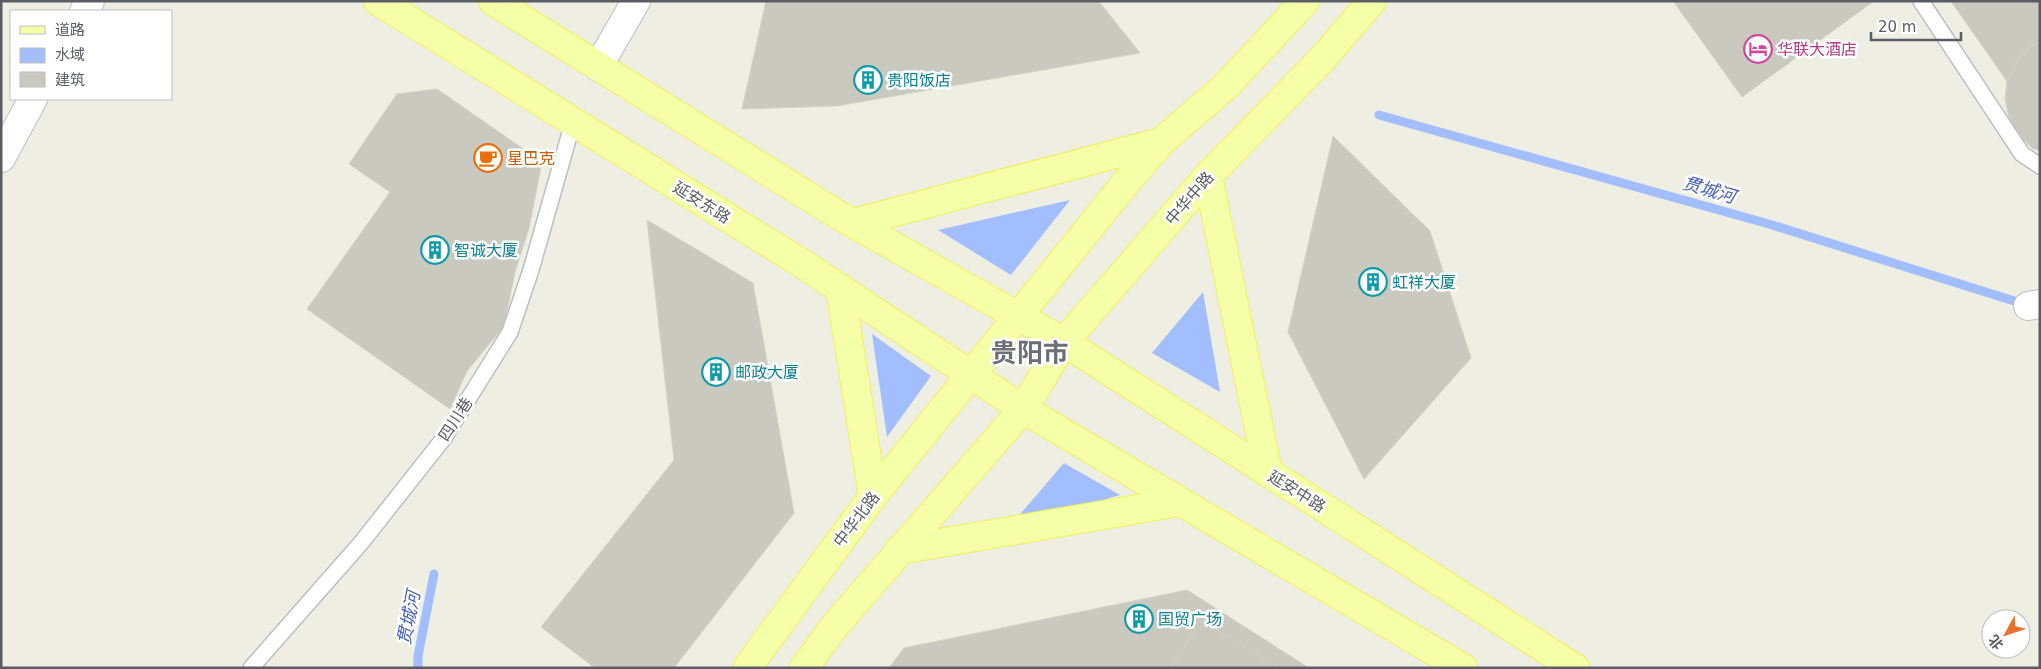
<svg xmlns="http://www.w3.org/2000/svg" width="2041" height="669" font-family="'DejaVu Sans','Noto Sans SC',sans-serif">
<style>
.water{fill:#a3beff}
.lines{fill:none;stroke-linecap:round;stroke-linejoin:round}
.stream{stroke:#a3beff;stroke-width:9}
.building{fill:#c9c9c0;stroke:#d3d2c2}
.lane-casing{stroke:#bdbec5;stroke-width:18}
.street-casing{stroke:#bdbec5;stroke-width:30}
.secondary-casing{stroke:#bebfc7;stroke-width:30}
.primary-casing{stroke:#f1f059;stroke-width:30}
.lane{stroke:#fff;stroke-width:15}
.street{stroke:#fff;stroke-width:28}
.secondary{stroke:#fff;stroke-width:28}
.primary{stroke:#f5ffa8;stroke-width:28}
.labels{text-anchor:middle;stroke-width:5;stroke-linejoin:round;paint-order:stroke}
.hotel-label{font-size:16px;fill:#b23c85;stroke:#fff;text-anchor:start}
.culture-label{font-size:16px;fill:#0d838f;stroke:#fff;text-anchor:start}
.food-label{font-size:16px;fill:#c56008;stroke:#fff;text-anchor:start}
.street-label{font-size:16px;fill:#5b5d64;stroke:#fff}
.water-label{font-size:18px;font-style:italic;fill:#4460c3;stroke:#fff}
.town-label{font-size:26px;font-weight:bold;fill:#6c6f76;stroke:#fff}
</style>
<rect width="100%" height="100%" fill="#eeeee3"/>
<g class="water">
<polygon points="1070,200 1011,275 938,230"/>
<polygon points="1203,292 1220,392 1152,353"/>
<polygon points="872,334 931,376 887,437"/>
<polygon points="1064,463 1120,495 1010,526"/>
</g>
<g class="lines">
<g class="stream">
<polyline points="1379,115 1769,224 2027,305"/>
<polyline points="418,668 418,656 434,574"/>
</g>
</g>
<g class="building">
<polygon points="766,1 1096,1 1101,4 1140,53 837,106 742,109"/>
<polygon points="1673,1 1874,1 1742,97"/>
<polygon points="1951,1 2040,1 2040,93 2020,106 2007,81"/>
<polygon points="1951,1 2040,1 2040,93 2020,106 2007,81"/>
<polygon points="2040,42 2040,151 2032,148 2018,134 2009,118 2005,99 2007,81 2016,62 2030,47"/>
<polygon points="437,89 542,162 529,228 515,272 504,326 467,371 450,409 307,309 390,192 349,164 397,94"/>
<polygon points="1333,136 1430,231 1471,358 1364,479 1288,332"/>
<polygon points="647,220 753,283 794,513 674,668 595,668 541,627 674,460"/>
<polygon points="1187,590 1309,668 889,668 904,648"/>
<polygon points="1201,621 1280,668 1170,668"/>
</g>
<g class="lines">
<defs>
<g id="lane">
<polyline points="1921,1 2022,154 2040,166"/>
<polyline points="251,668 361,543 444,438 510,332 531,270 573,122"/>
</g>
<g id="street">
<polyline points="598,67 636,1"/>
<polyline points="2028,306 2040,304"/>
</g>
<g id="secondary">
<polyline points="84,11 90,1"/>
<polyline points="1,158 33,99"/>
</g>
<g id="primary">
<polyline points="378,1 803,264 1023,409 1463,668"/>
<polyline points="493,1 840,216 1064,342 1575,668"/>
<polyline points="1208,176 1268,473"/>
<polyline points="853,223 1161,142"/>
<polyline points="840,288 873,496"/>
<polyline points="899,550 1179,502"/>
<polyline points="747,668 873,496 1124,185 1161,142 1226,86 1305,1"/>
<polyline points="804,668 833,628 1023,409 1064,342 1208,176 1324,57 1372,1"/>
</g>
</defs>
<use href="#lane" class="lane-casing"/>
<use href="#street" class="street-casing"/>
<use href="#secondary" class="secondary-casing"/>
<use href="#primary" class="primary-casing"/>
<use href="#lane" class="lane"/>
<use href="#street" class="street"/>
<use href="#secondary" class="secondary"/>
<use href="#primary" class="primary"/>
</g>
<defs>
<symbol id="hotel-ring" viewBox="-11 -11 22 22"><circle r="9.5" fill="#fff" stroke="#d1479c" stroke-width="1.5"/><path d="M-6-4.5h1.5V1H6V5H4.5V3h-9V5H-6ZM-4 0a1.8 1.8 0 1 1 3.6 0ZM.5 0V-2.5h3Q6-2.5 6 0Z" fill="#d1479c"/></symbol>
<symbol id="building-ring" viewBox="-11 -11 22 22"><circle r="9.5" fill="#fff" stroke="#0f9aa8" stroke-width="1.5"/><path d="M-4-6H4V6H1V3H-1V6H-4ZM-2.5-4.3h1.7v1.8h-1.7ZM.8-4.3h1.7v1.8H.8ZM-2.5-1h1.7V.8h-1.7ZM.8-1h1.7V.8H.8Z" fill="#0f9aa8"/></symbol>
<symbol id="cafe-ring" viewBox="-11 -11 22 22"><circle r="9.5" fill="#fff" stroke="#e8710a" stroke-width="1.5"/><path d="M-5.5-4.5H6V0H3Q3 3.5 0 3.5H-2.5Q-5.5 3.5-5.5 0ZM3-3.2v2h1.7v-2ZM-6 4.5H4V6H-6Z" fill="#e8710a"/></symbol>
</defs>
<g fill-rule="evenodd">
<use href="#hotel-ring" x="1742" y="33" width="32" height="32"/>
<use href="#building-ring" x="852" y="64" width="32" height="32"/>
<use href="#cafe-ring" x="472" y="142" width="32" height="32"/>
<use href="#building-ring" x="419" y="234" width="32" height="32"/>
<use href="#building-ring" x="1357" y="266" width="32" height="32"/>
<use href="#building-ring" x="700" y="356" width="32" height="32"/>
<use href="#building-ring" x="1123" y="603" width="32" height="32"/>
</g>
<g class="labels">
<g class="hotel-label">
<text x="1777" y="55">华联大酒店</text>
</g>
<g class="culture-label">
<text x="887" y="86">贵阳饭店</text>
<text x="454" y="256">智诚大厦</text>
<text x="1392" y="288">虹祥大厦</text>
<text x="735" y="378">邮政大厦</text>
<text x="1158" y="625">国贸广场</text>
</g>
<g class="food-label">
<text x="507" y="164">星巴克</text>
</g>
<g class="street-label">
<text transform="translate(1189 198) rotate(-49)" y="6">中华中路</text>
<text transform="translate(702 202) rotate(32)" y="6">延安东路</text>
<text transform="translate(455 419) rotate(-57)" y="6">四川巷</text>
<text transform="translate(1297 491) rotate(32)" y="6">延安中路</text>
<text transform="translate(856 519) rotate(-53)" y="6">中华北路</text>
</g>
<g class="water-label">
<text transform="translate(1709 190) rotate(16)" y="6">贯城河</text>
<text transform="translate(409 618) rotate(-79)" y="6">贯城河</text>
</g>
<g class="town-label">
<text x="1030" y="362">贵阳市</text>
</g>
</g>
<rect width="2041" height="669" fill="none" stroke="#5b5d64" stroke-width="5"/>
<rect x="10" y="10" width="162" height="90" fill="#ffffff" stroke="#bdbec1"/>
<rect x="20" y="26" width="25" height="8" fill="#f5ffa8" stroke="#bdbec1"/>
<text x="55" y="35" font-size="15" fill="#5b5d64">道路</text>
<rect x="20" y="48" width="25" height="15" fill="#a3beff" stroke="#bdbec1"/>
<text x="55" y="60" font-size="15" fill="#5b5d64">水域</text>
<rect x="20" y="72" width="25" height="15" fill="#c9c9c0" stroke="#bdbec1"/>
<text x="55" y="85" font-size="15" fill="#5b5d64">建筑</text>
<g transform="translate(2006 634) rotate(230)"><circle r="24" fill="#ffffff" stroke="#bdbec1"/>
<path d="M0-4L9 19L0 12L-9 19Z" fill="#e9702e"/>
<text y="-8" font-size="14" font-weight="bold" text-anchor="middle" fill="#5b5d64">北</text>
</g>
<path d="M1871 32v8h90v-8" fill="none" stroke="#5b5d64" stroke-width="2.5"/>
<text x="1878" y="32" font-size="15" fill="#5b5d64" stroke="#ffffff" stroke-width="4" paint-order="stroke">20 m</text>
</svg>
